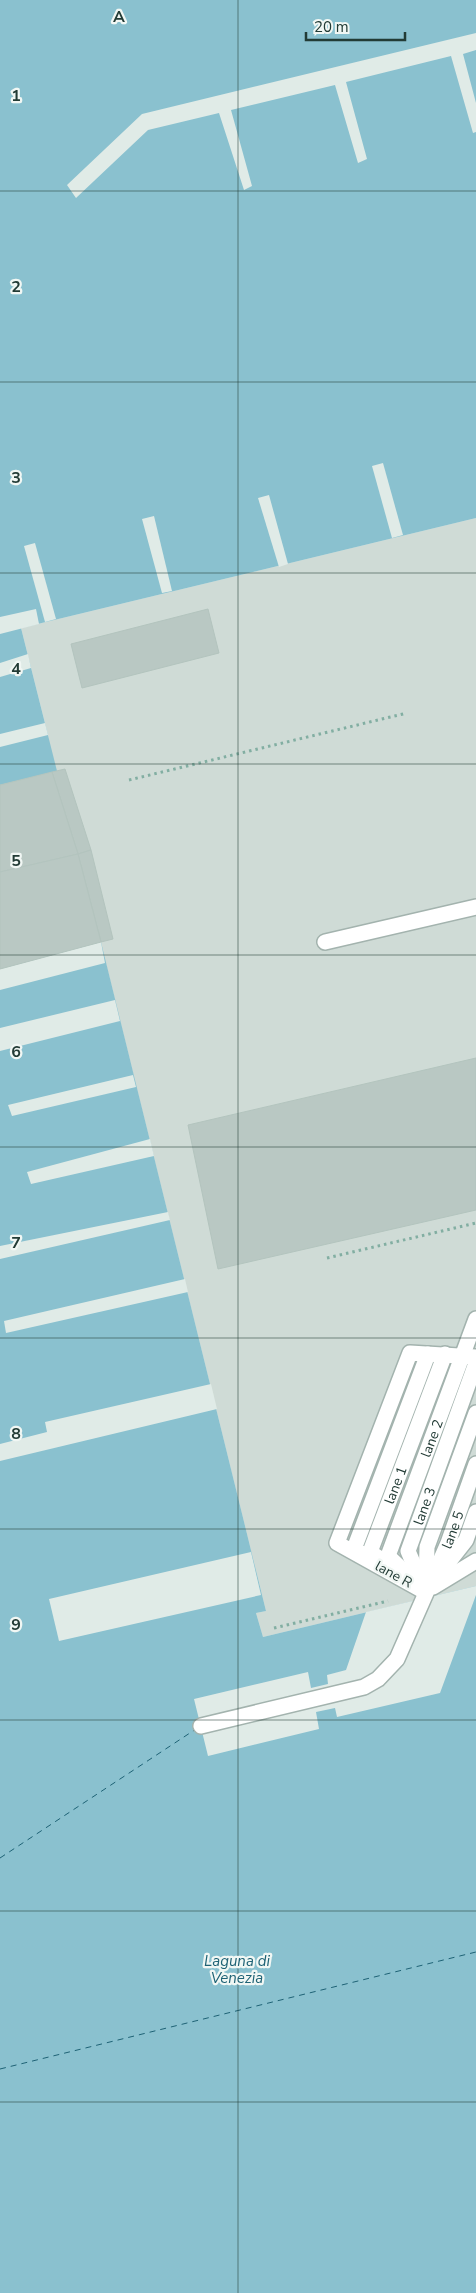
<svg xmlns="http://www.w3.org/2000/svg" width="476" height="2293" font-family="'Nunito Sans',sans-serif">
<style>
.built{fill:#cfdbd6}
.water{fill:#8ac1cf}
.pier{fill:#e0ebe7}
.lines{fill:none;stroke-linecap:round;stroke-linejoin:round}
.ferry{stroke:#1e6275;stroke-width:1;stroke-dasharray:6 5;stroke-linecap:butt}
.building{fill:#b9c8c3;stroke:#b3c4be}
.lane-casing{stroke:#a3b3ae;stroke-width:18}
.path{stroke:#82aea2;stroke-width:3;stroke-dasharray:2.5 4;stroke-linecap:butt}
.lane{stroke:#fff;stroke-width:15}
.grid{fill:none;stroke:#223b35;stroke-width:1;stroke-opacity:0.55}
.labels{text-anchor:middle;stroke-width:4.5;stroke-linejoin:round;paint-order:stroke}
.street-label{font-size:14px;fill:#223b35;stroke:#f1f7f4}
.water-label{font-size:15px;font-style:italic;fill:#1e6275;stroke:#f1f7f4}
.grid-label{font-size:16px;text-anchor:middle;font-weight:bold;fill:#223b35;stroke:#f1f7f4;stroke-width:4.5;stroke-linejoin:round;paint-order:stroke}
</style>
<rect width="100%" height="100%" fill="#e0ebe7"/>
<polygon class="built" points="476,518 476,1586 263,1637 256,1613 266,1611 101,943 0,969 0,785 52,772 48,735 21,628"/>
<g class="water">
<polygon points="0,0 476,0 476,518 21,628 57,771 0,785"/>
<polygon points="101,942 266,1611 256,1613 263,1637 476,1586 476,2293 0,2293 0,969"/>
</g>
<g class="pier">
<polygon points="476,33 476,50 463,54 476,103 476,132 473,133 451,56 346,82 367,159 358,163 335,85 231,110 252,186 244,190 219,113 148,130 76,198 67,185 142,114"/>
<polygon points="383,463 403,535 392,538 372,466"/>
<polygon points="269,495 288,564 279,567 258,498"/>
<polygon points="154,516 172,591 162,593 142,519"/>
<polygon points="35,543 56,619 45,622 24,546"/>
<polygon points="36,609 39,624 0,634 0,617"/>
<polygon points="28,654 31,668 0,677 0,663"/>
<polygon points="45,723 48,735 0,747 0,734"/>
<polygon points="101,942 105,963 0,990 0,969"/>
<polygon points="115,1000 120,1021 0,1051 0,1028"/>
<polygon points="133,1075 136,1087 12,1116 8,1105"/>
<polygon points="150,1139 154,1156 31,1184 27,1172"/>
<polygon points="168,1212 170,1220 0,1259 0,1246"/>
<polygon points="185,1279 188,1292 6,1333 4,1321"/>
<polygon points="211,1384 217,1409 0,1461 0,1444 47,1432 45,1422"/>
<polygon points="251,1552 261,1595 59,1641 49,1599"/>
<polygon points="476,1586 476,1595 440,1693 337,1717 335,1708 316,1712 319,1729 208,1756 194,1699 308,1672 311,1688 328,1684 327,1675 346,1670 366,1612"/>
</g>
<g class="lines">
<g class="ferry">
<polyline points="0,1858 196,1729"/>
<polyline points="0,2069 476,1952"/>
</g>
</g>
<g class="building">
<polygon points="208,609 219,653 82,688 71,644"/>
<polygon points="65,769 91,850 78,854 52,772"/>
<polygon points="52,772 78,854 0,872 0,785"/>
<polygon points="91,850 113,939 101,942 78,854"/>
<polygon points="78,854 101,942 0,969 0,872"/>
<polygon points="476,1058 476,1210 218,1269 188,1125"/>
</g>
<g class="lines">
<defs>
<g id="lane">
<polyline points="325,942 476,907"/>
<polyline points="364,1555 354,1549 428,1354"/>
<path id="s1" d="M382 1560 370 1552 445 1354"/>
<polyline points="440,1573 466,1540 476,1512"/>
<path id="s2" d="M410 1577 388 1556 476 1319"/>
<polyline points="426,1583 427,1547 476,1413"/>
<path id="s3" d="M423 1586 408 1551 476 1363"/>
<polyline points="433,1587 476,1561"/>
<polyline points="425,1592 337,1543 410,1353 476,1357"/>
<path id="s4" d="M201 1726 364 1687 378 1679 397 1659 448 1543 476 1464"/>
</g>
</defs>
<use href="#lane" class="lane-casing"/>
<g class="path">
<polyline points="129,780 407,713"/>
<polyline points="327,1258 476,1223"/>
<polyline points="274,1628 388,1601"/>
</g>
<use href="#lane" class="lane"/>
</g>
<path class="grid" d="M238 0V2293M0 191H476M0 382H476M0 573H476M0 764H476M0 955H476M0 1147H476M0 1338H476M0 1529H476M0 1720H476M0 1911H476M0 2102H476"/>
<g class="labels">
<g class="street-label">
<text dy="5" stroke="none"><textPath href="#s2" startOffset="156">lane 2</textPath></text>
<text dy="5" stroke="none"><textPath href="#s1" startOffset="86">lane 1</textPath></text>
<text dy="5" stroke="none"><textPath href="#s3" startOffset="86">lane 3</textPath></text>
<text dy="5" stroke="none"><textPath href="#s4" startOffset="352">lane 5</textPath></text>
<text transform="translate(394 1574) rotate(29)" y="5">lane R</text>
</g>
<g class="water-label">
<text x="237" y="1966">Laguna di<tspan x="237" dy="17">Venezia</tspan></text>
</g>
</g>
<g class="grid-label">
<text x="119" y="22">A</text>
<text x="16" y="101">1</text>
<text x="16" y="292">2</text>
<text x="16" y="483">3</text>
<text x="16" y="674">4</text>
<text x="16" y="866">5</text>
<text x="16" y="1057">6</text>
<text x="16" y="1248">7</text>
<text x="16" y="1439">8</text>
<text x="16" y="1630">9</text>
</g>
<path d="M306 32v8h99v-8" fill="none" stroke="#223b35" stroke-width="2.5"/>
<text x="314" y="32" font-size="15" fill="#223b35" stroke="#f1f7f4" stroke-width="4" paint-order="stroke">20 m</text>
</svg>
